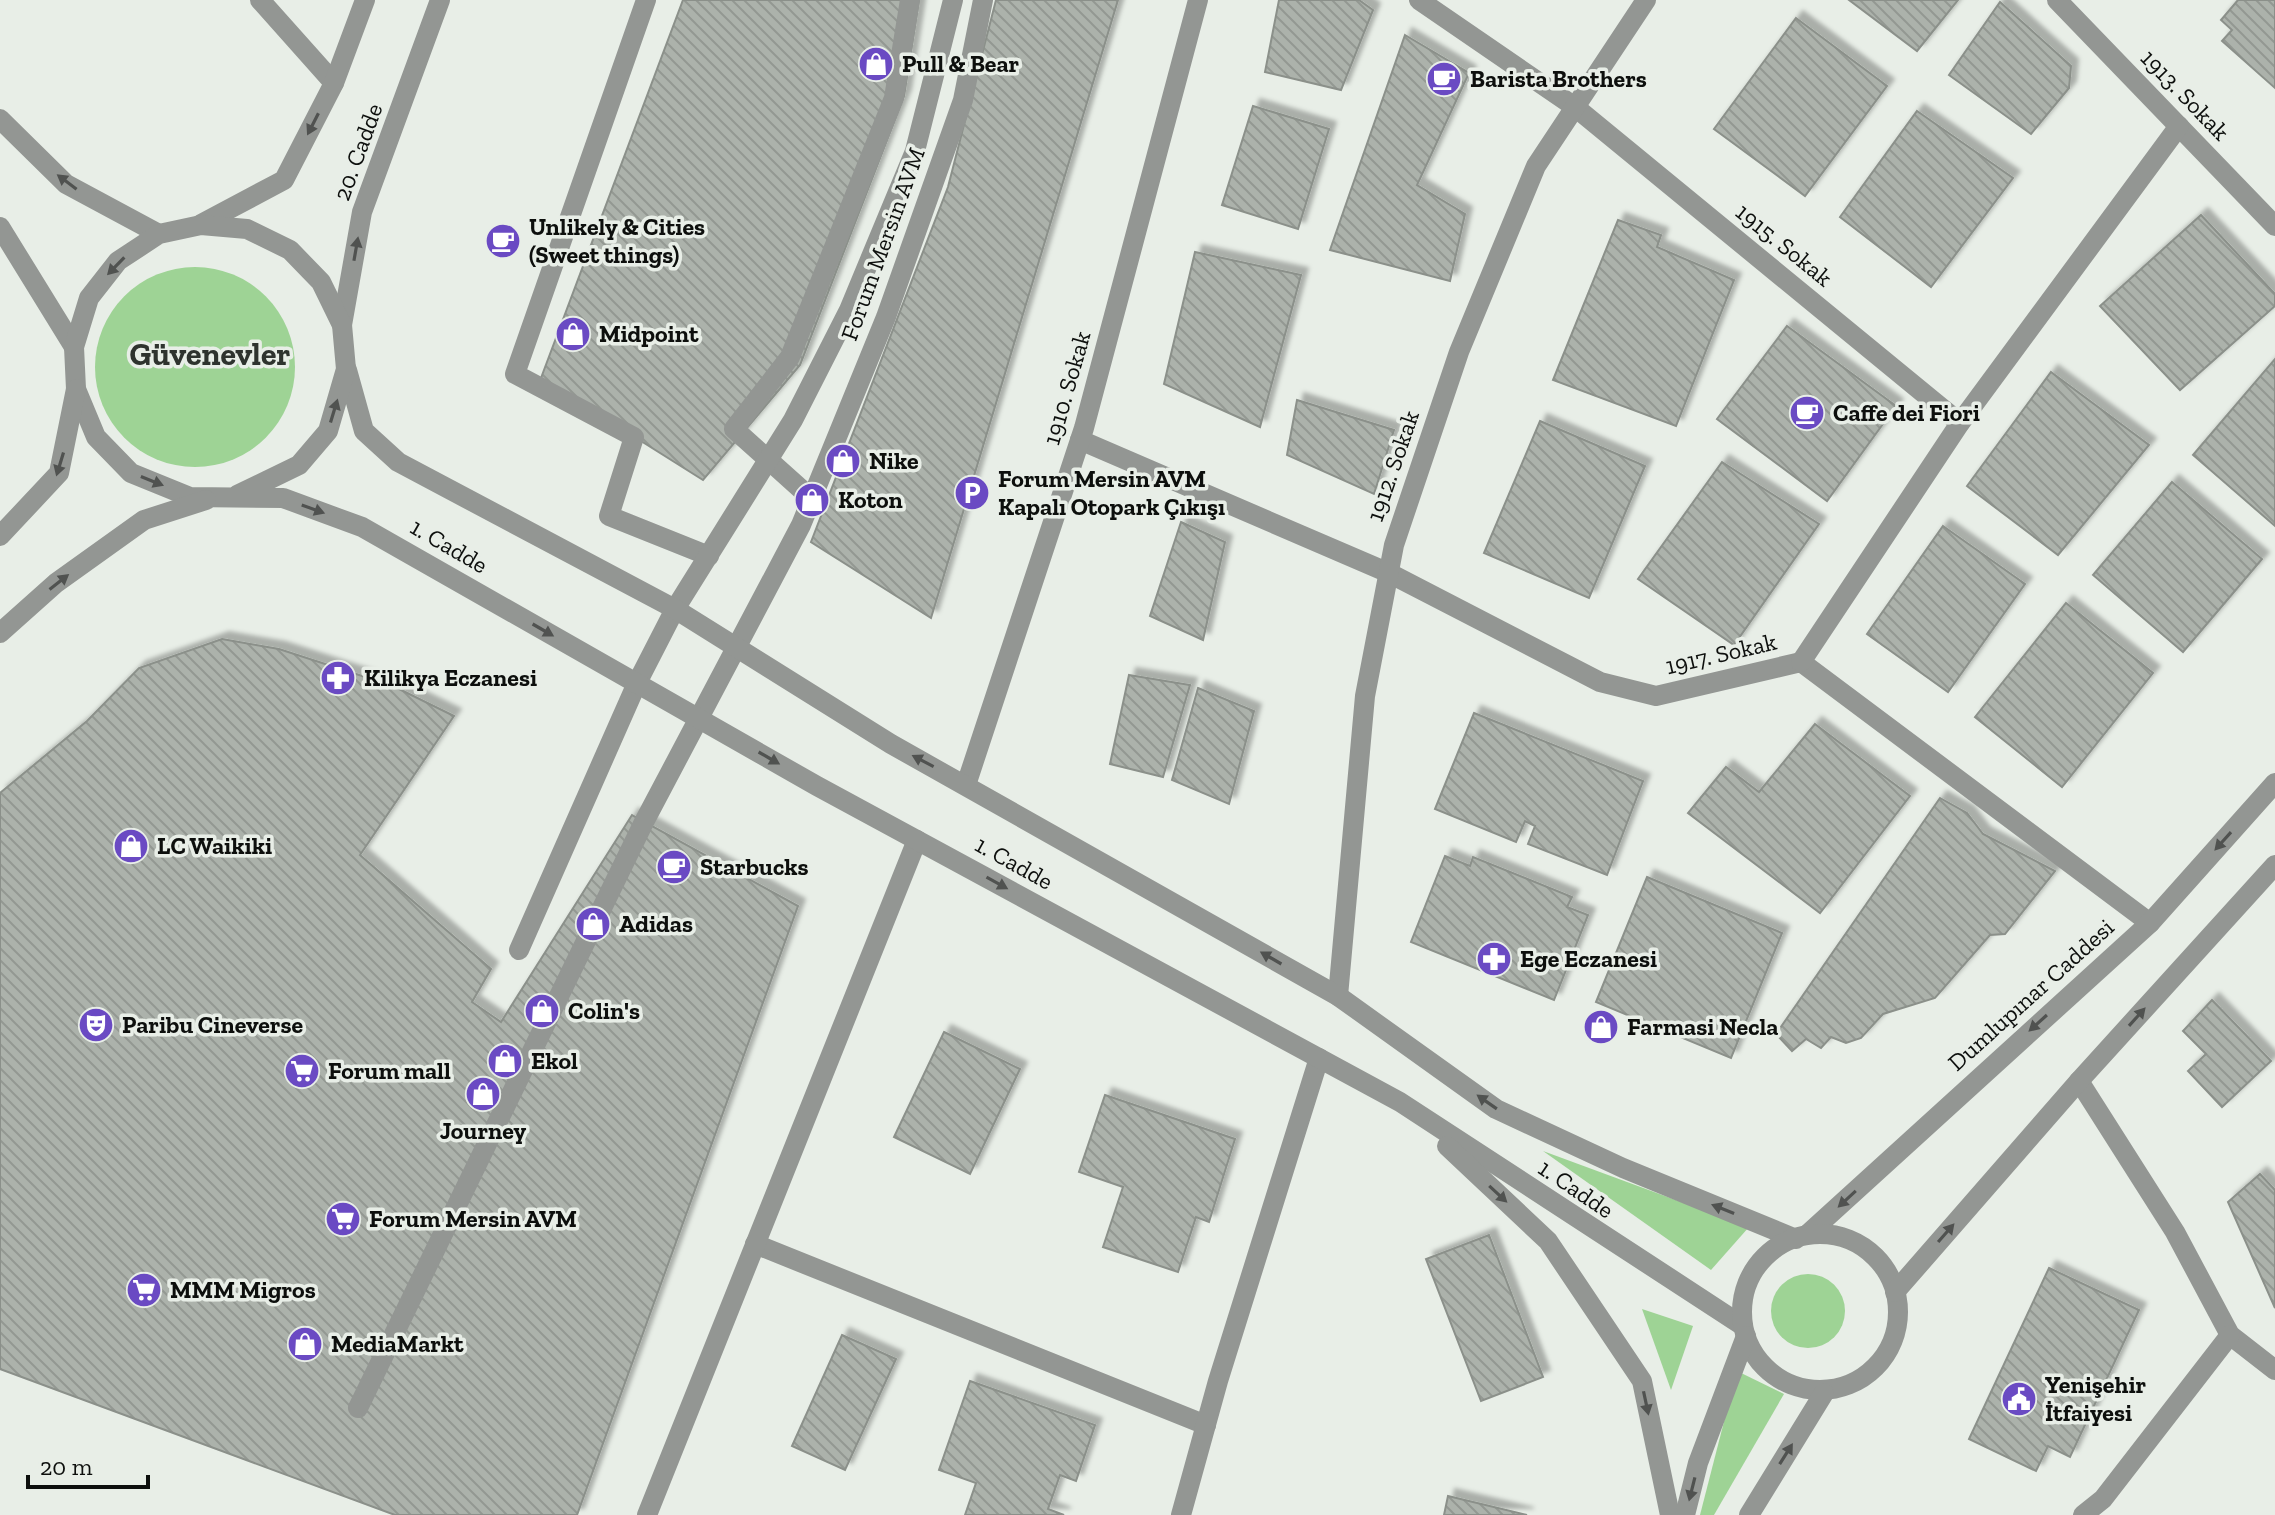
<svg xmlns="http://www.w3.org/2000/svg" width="2275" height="1515" font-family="'Zilla Slab',serif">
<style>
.green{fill:#9ed395}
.building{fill:url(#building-back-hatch);stroke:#8b908a;stroke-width:2;filter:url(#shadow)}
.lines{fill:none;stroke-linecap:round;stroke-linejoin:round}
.pedestrian{stroke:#939693;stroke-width:20}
.minor{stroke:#939693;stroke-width:20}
.tertiary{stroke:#939693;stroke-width:20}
.oneway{fill:#505250}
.labels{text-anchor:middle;stroke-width:7;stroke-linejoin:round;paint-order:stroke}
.poi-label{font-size:24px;font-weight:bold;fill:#0d0f0d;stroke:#e8eee7;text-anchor:start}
.street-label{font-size:24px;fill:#0d0f0d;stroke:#e8eee7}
.district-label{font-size:32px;font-weight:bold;fill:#2e332e;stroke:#e8eee7}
</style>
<defs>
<pattern id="building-back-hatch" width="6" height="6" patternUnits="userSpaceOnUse" patternTransform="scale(2)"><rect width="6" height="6" fill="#acb2ab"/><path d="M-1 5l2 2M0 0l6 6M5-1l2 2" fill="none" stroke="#939892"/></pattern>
<filter id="shadow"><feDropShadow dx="7" dy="-7" stdDeviation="2" flood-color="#0004"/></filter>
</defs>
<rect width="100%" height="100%" fill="#e8eee7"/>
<g class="green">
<circle cx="195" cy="367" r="100"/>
<polygon points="1543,1151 1749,1227 1711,1270"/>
<circle cx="1808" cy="1311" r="37"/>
<polygon points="1642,1309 1693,1326 1671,1390"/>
<polygon points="1737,1371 1784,1394 1714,1515 1700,1515"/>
</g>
<g class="building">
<polygon points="683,0 919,0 904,96 800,365 703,480 541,378"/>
<polygon points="996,0 1118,0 931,618 811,542 948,187"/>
<polygon points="1279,0 1359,0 1373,10 1341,90 1265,72"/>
<polygon points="1849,0 1958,0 1917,51"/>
<polygon points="2238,0 2275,0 2275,88 2222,41 2232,30 2221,20"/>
<polygon points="2000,2 2071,66 2069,88 2031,134 1949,75"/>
<polygon points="1796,18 1887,86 1805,196 1714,129"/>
<polygon points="1405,35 1469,73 1417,185 1465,214 1450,281 1330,250"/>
<polygon points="1253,106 1329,129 1298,229 1222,205"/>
<polygon points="1917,111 2013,178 1931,287 1840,217"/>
<polygon points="2201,215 2275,294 2275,306 2180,390 2100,306"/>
<polygon points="1618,220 1661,235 1657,247 1734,280 1676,426 1553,380"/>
<polygon points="1195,252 1301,275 1260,427 1164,384"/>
<polygon points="1787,326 1896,406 1827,501 1717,419"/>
<polygon points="2275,359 2275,526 2193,455"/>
<polygon points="2051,372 2149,445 2058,555 1967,486"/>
<polygon points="1297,400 1394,430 1374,494 1287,455"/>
<polygon points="1540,421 1645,466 1589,598 1484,553"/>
<polygon points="1722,462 1819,524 1734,645 1638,579"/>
<polygon points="2172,482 2262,559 2183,652 2093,575"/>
<polygon points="1181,522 1225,542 1203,640 1150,616"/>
<polygon points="1943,526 2025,584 1948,692 1867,634"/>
<polygon points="2066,603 2153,673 2062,787 1975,717"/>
<polygon points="222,639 279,649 393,686 454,716 360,855 491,969 472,1002 501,1022 632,815 798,906 577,1515 395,1515 0,1369 0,793 87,721 139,668"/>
<polygon points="1129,675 1190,685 1163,777 1110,764"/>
<polygon points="1198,688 1254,711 1229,804 1172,780"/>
<polygon points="1474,713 1643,781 1607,875 1528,844 1535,826 1525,821 1516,842 1435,809"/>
<polygon points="1815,724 1910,796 1820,913 1688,813 1726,767 1759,792"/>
<polygon points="1940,798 1967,813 1983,834 2055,871 2005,934 1990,935 1935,998 1883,1014 1861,1038 1846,1043 1831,1037 1821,1048 1806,1039 1792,1051 1776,1034"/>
<polygon points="1445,856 1470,866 1473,857 1572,897 1567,907 1588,915 1554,1000 1411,942"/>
<polygon points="1647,877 1782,933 1731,1058 1596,1002"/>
<polygon points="2212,1000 2271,1061 2222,1107 2188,1071 2206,1054 2183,1031"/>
<polygon points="944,1032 1020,1069 970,1174 894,1137"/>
<polygon points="1105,1095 1235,1139 1209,1222 1196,1217 1178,1272 1103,1247 1123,1187 1079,1172"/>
<polygon points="2260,1174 2275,1190 2275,1308 2228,1202"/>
<polygon points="1489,1235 1543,1377 1481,1401 1426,1259"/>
<polygon points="2049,1268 2139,1310 2070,1457 2048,1446 2036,1471 1969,1439"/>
<polygon points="842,1335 896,1359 845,1470 792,1446"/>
<polygon points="970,1381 1095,1425 1076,1481 1060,1475 1048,1509 1064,1515 965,1515 976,1483 939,1470"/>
<polygon points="1448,1496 1527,1515 1444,1515"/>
</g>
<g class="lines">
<g class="pedestrian">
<polyline points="260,0 334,83"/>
<polyline points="646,0 515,374 634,437 609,516 709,556"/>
<polyline points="812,499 734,429 790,357 894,98 910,0"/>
<polyline points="519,950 637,683 675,609 793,420 849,310 915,151 953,0"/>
<polyline points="358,1408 644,822 801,525 886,317 963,100 983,0"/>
</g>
<g class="minor">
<polyline points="1419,0 1575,107 1960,423"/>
<polyline points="2057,0 2275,226"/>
<polyline points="1080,440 1389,573 1600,682 1656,696 1801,662 2150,923"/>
<polyline points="1801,662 1960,423 2179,126"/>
<polyline points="966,785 1084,428 1198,0"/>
<polyline points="1338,996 1365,696 1394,545 1459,352 1536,166 1646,0"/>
<polyline points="2079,1081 2175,1232 2230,1335 2275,1370"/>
<polyline points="755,1244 1206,1425"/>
<polyline points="647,1515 917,840"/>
<polyline points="1181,1515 1218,1381 1319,1058"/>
<polyline points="2083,1515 2103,1499 2230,1335"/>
</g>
<g class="tertiary">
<polyline points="0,119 66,184 159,234"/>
<polyline points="201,224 284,180 334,83 365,0"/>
<polyline points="0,227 74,347"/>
<polyline points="342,325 362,212 440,0"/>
<polyline points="347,370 364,431 398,462 675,609 891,744 1338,996 1496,1109 1623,1168 1796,1239"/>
<polyline points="237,495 299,465 328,431 346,369 342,325 321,282 290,250 247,229 201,225 159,234 118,261 89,298 74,347 76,389 96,437 131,473 190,497 283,498 362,527 817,786 1400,1102 1743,1326"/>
<polyline points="0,536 59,473 76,389"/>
<polyline points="0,633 56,583 144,520 206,500"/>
<polyline points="1447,1146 1548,1241 1642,1381 1670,1515"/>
<polyline points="1808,1234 2150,923 2275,783"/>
<circle cx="1820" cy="1312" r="78"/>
<polyline points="1895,1292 2079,1081 2275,865"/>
<polyline points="1685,1515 1698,1463 1746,1336"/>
<polyline points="1749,1515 1824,1393"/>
</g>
</g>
<defs><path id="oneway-solid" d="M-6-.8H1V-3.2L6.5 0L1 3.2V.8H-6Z" transform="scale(2)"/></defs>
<g class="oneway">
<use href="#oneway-solid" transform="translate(313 124) rotate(117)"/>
<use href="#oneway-solid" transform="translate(67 182) rotate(-143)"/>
<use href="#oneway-solid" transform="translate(356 249) rotate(-80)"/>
<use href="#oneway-solid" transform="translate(116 266) rotate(134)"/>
<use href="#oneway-solid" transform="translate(334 411) rotate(-73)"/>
<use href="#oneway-solid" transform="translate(60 464) rotate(107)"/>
<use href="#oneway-solid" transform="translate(152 481) rotate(22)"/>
<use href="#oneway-solid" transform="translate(313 509) rotate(20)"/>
<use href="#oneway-solid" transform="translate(59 582) rotate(-38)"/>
<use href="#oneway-solid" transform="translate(543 630) rotate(30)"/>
<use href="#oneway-solid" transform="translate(769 758) rotate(30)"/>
<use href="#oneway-solid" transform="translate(923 761) rotate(-152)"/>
<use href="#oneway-solid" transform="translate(2223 841) rotate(132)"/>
<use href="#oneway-solid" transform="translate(997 883) rotate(29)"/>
<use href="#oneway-solid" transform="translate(1271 958) rotate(-150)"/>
<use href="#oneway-solid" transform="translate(2137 1017) rotate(-48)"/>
<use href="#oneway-solid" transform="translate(2038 1023) rotate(138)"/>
<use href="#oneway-solid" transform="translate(1487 1102) rotate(-145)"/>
<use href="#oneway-solid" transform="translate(1498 1194) rotate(43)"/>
<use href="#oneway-solid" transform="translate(1847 1199) rotate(137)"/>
<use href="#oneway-solid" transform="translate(1723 1209) rotate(-158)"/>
<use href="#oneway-solid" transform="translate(1946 1233) rotate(-49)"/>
<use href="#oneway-solid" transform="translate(1646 1403) rotate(78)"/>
<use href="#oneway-solid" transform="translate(1786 1454) rotate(-58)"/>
<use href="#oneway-solid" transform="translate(1692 1489) rotate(104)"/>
</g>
<defs>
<symbol id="shop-disc" viewBox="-11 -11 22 22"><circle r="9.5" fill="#6a4ac3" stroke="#e8eee7"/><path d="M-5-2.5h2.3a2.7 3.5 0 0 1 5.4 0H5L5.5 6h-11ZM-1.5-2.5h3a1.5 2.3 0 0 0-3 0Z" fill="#fff"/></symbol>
<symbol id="cafe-disc" viewBox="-11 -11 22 22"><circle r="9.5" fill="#6a4ac3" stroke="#e8eee7"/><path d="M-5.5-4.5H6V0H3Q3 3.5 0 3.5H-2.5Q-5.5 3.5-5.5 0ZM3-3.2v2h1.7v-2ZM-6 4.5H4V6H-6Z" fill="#fff"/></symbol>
<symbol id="parking-disc" viewBox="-11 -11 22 22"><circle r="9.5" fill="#6a4ac3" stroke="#e8eee7"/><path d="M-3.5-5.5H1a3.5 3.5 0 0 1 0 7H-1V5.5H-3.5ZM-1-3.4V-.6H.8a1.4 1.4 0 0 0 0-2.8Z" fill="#fff"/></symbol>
<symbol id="pharmacy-disc" viewBox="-11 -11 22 22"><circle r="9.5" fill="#6a4ac3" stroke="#e8eee7"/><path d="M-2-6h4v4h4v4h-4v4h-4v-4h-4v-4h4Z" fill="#fff"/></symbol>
<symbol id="theatre-disc" viewBox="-11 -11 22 22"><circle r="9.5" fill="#6a4ac3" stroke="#e8eee7"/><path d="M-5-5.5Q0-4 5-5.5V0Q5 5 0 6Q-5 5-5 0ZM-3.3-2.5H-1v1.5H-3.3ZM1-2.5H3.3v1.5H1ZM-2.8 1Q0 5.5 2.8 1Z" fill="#fff"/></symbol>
<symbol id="supermarket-disc" viewBox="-11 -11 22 22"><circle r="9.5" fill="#6a4ac3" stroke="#e8eee7"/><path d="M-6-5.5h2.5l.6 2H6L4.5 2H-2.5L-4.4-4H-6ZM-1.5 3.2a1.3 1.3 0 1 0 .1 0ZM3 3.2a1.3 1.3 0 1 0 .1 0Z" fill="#fff"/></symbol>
<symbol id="civic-disc" viewBox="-11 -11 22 22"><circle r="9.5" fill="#6a4ac3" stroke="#e8eee7"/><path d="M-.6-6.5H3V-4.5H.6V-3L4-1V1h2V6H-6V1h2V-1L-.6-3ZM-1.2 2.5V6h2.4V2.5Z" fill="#fff"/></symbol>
</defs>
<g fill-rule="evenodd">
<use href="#shop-disc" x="856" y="44" width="40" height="40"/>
<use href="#cafe-disc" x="1424" y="59" width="40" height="40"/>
<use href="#cafe-disc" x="483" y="221" width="40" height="40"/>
<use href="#shop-disc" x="553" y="314" width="40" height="40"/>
<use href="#cafe-disc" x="1787" y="393" width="40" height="40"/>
<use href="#shop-disc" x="823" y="441" width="40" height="40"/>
<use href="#parking-disc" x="952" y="473" width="40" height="40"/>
<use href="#shop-disc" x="792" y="480" width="40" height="40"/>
<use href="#pharmacy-disc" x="318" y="658" width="40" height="40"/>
<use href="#shop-disc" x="111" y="826" width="40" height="40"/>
<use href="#cafe-disc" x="654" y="847" width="40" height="40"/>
<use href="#shop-disc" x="573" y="904" width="40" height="40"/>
<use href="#pharmacy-disc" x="1474" y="939" width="40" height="40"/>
<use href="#shop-disc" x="522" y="991" width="40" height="40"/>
<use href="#theatre-disc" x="76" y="1005" width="40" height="40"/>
<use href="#shop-disc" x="1581" y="1007" width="40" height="40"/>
<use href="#shop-disc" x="485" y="1041" width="40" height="40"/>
<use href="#supermarket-disc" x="282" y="1051" width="40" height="40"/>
<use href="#shop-disc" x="463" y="1074" width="40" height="40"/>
<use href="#supermarket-disc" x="323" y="1199" width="40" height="40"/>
<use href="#supermarket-disc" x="124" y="1270" width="40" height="40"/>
<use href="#shop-disc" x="285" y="1324" width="40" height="40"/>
<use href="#civic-disc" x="1999" y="1379" width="40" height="40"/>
</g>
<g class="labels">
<g class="poi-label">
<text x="902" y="72">Pull &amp; Bear</text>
<text x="1470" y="87">Barista Brothers</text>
<text x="529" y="235">Unlikely &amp; Cities<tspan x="529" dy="28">(Sweet things)</tspan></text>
<text x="599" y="342">Midpoint</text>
<text x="1833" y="421">Caffe dei Fiori</text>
<text x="869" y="469">Nike</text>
<text x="998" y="487">Forum Mersin AVM<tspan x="998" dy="28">Kapalı Otopark Çıkışı</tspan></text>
<text x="838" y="508">Koton</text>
<text x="364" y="686">Kilikya Eczanesi</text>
<text x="157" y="854">LC Waikiki</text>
<text x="700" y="875">Starbucks</text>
<text x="619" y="932">Adidas</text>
<text x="1520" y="967">Ege Eczanesi</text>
<text x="568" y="1019">Colin's</text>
<text x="122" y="1033">Paribu Cineverse</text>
<text x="1627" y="1035">Farmasi Necla</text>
<text x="531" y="1069">Ekol</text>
<text x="328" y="1079">Forum mall</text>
<text x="483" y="1139" text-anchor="middle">Journey</text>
<text x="369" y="1227">Forum Mersin AVM</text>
<text x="170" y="1298">MMM Migros</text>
<text x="331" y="1352">MediaMarkt</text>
<text x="2045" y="1393">Yenişehir<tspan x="2045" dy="28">İtfaiyesi</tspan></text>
</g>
<g class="street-label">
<text transform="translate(2185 95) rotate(46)" y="8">1913. Sokak</text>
<text transform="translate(358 152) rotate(-70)" y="8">20. Cadde</text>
<text transform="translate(883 244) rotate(-70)" y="8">Forum Mersin AVM</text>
<text transform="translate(1784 245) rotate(39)" y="8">1915. Sokak</text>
<text transform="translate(1067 388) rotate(-74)" y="8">1910. Sokak</text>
<text transform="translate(1393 466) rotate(-71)" y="8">1912. Sokak</text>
<text transform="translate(449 546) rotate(30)" y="8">1. Cadde</text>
<text transform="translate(1721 654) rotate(-13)" y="8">1917. Sokak</text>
<text transform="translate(1014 863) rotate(29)" y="8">1. Cadde</text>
<text transform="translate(2031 995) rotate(-42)" y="8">Dumlupınar Caddesi</text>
<text transform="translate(1576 1189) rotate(34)" y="8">1. Cadde</text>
</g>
<g class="district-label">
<text x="210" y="365">Güvenevler</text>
</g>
</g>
<path d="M28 1475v12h120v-12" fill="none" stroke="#0d0f0d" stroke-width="4"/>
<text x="40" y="1475" font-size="24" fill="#0d0f0d" stroke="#e8eee7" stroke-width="6" paint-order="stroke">20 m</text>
</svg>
